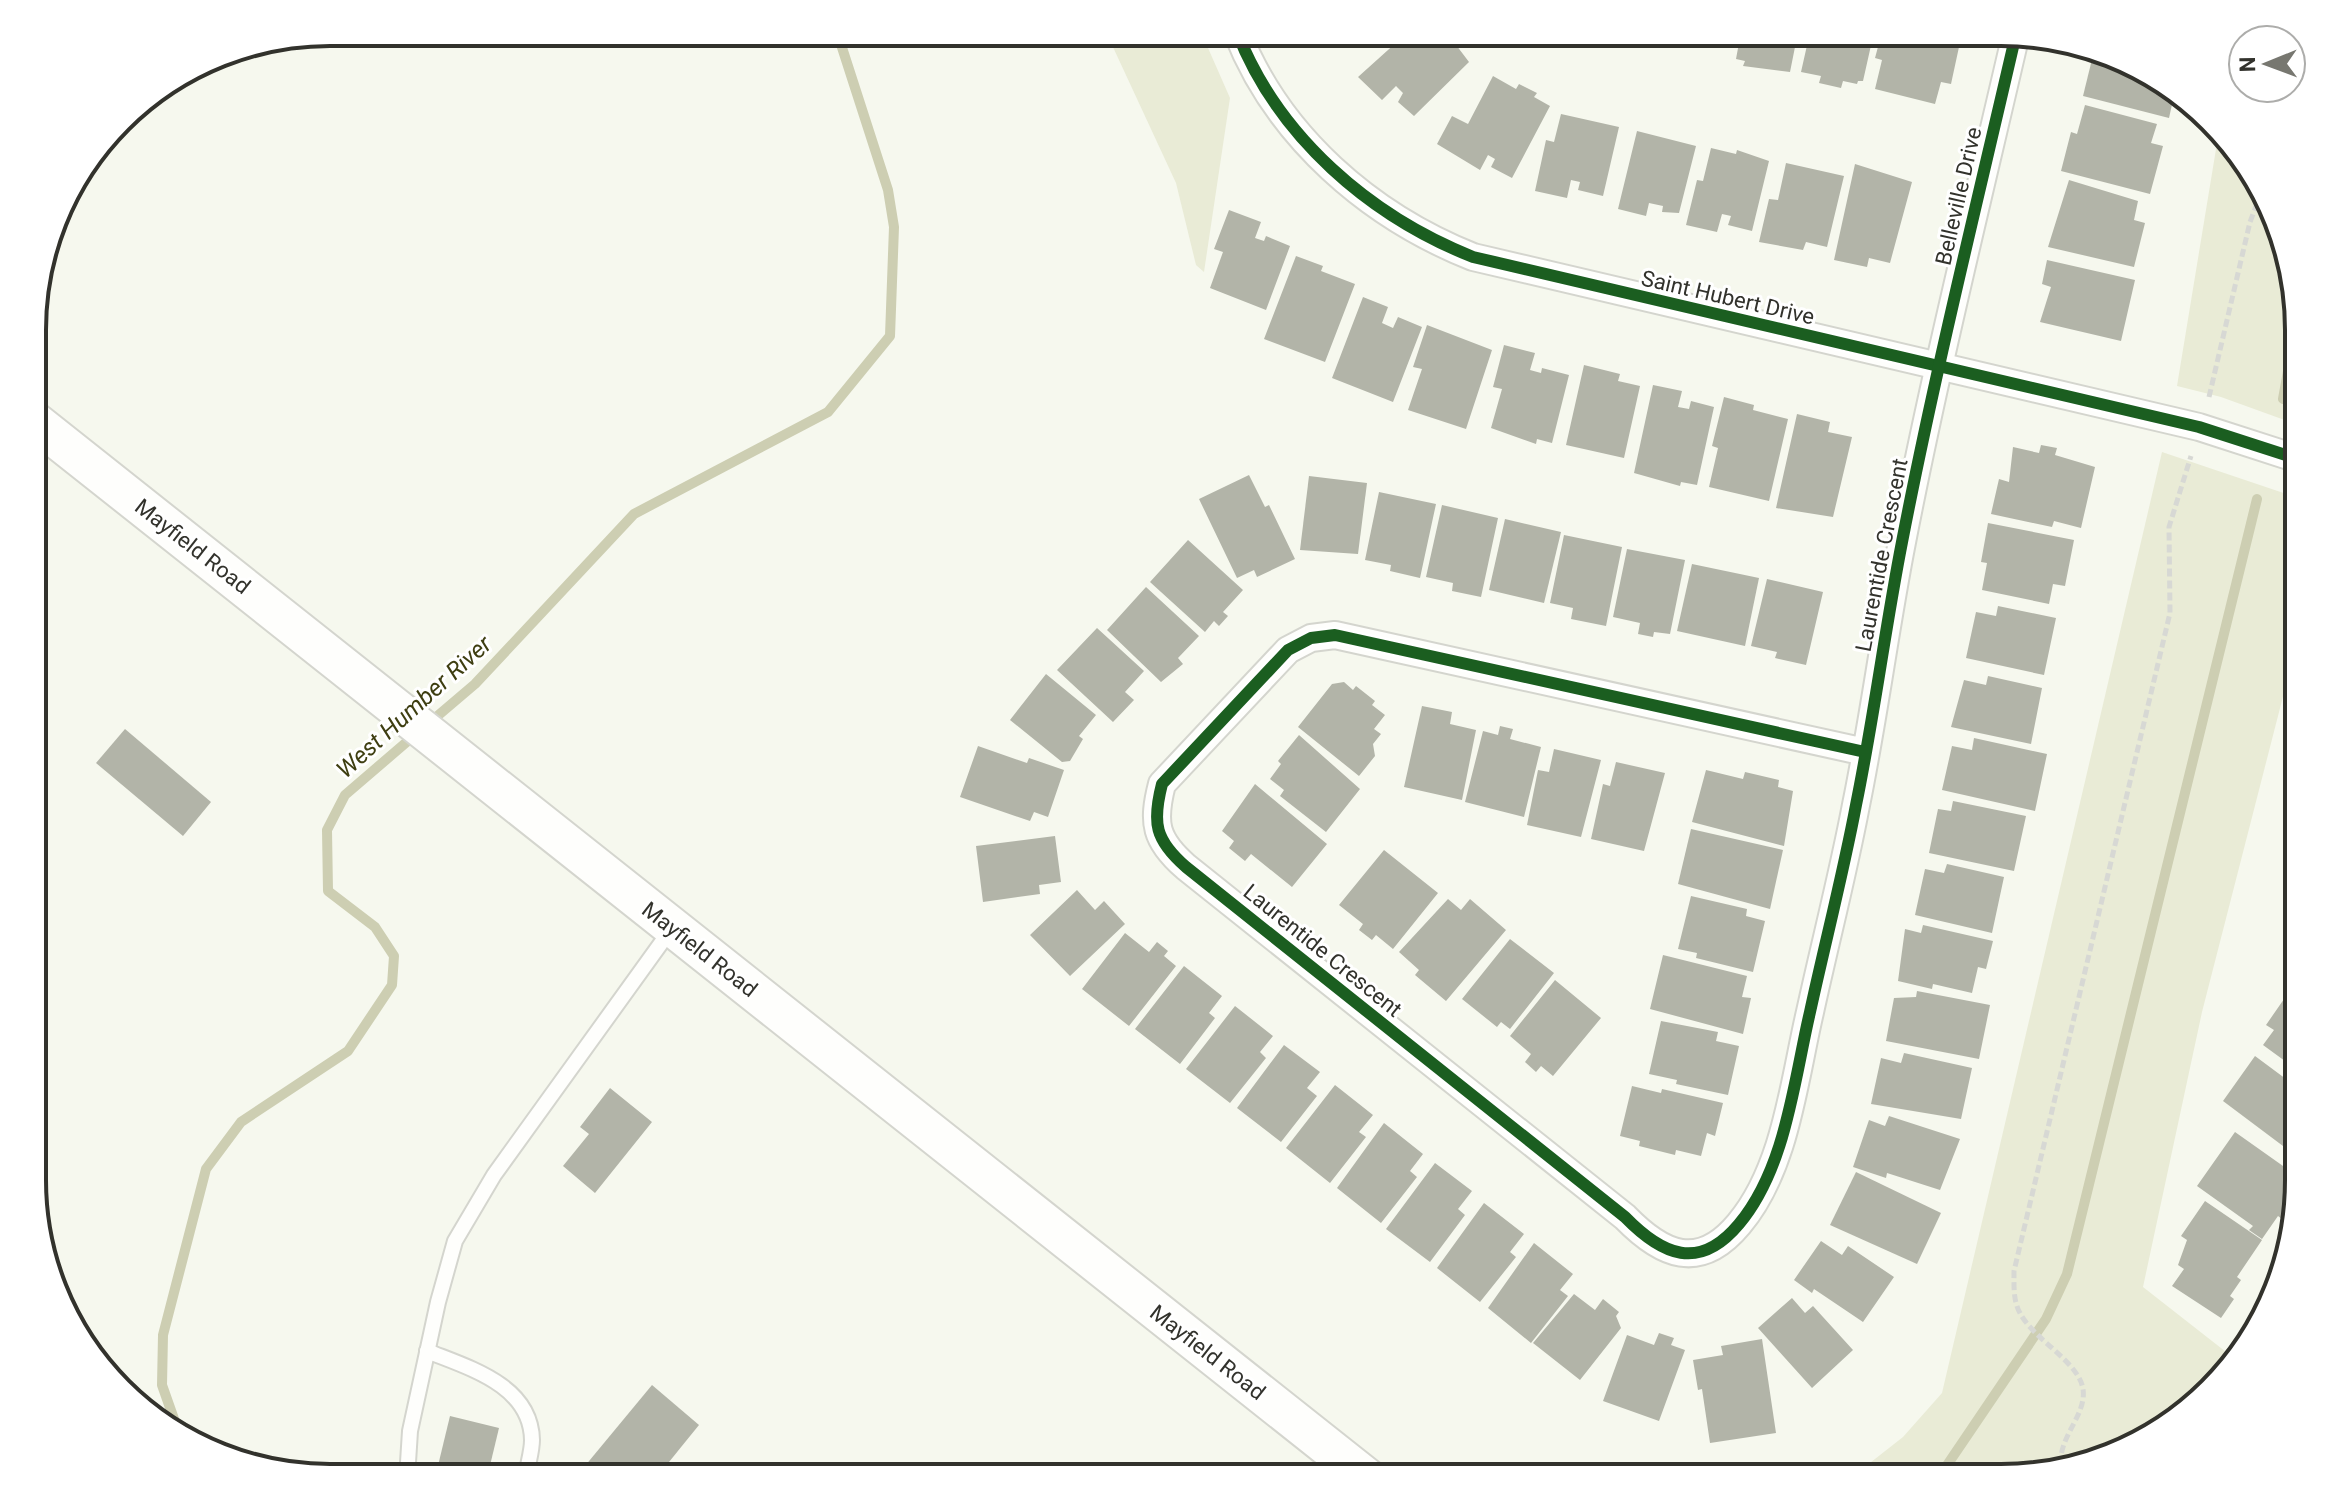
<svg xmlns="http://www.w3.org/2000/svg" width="2331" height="1510" font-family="Roboto,sans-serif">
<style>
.green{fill:#e9ebd6}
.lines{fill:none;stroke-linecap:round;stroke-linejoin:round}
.stream{stroke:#cdceb2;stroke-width:10}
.building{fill:#b2b4a8}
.service-casing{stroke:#d4d5ce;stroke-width:18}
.minor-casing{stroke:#d4d5ce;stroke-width:30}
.secondary-casing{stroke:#d4d5ce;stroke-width:42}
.path{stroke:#d7d8d4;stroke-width:5;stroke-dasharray:8 4;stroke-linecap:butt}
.service{stroke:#fefefc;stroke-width:14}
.minor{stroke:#fefefc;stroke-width:26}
.secondary{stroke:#fefefc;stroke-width:38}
.cycleway-casing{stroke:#fff;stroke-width:17}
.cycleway{stroke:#1b5e20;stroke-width:12}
.labels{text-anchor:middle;stroke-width:6;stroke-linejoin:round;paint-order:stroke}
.street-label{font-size:22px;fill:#32322c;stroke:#fff}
.water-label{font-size:24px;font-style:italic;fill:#3e3e11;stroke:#fff}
.rim{fill:none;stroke:#32322c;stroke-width:4}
</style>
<rect width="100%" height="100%" fill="#f6f8ee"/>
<g class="green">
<polygon points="1106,32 1201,32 1230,98 1204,272 1196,265 1176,183"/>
<polygon points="2218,137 2259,181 2298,311 2298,425 2221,397 2177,386"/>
<polygon points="2162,452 2298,498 2298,638 2202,1012 2143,1287 2235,1359 2150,1438 2020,1477 1852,1477 1903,1437 1942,1393"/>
</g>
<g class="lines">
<g class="stream">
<polyline points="2283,399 2298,316"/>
<polyline points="428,724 475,684 634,514 828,412 890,336 894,227 888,190 837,32"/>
<polyline points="180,1436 162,1385 163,1335 206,1169 241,1122 348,1051 392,985 394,956 375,927 328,891 327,830 345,795 416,734"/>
<polyline points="1939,1477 2046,1319 2067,1274 2257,499"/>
</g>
</g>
<g class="building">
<polygon points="1339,32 1359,32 1344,40"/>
<polygon points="1408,32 1439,32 1443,36 1447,33 1469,62 1414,116 1398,102 1403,93 1396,86 1382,100 1358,77"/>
<polygon points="1681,32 1733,32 1730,45"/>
<polygon points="1741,32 1798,32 1790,72 1743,66 1745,61 1736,59"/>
<polygon points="1810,32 1874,32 1863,81 1858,81 1857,84 1843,81 1841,88 1819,83 1821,76 1801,72"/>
<polygon points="1882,32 1952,32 1949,44 1959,47 1951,84 1941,82 1935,104 1875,89 1882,60 1875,58"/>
<polygon points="2095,47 2167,82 2175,91 2169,118 2083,96"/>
<polygon points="1493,76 1516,89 1519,84 1537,93 1534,97 1550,106 1512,178 1491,167 1495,159 1488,155 1480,170 1437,144 1452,116 1468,124"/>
<polygon points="2085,105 2157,124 2151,143 2163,146 2150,194 2061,171 2071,132 2077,134"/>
<polygon points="1561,114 1619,127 1603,196 1578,190 1580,182 1571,180 1567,198 1535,191 1546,140 1554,142"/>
<polygon points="1637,131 1696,146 1679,213 1662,212 1663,206 1649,203 1646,216 1618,209"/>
<polygon points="1711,148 1736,154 1737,150 1769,161 1752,231 1728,225 1731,216 1722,214 1717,232 1686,225 1697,180 1703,181"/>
<polygon points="1786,163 1844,176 1827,247 1806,242 1803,250 1759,242 1769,199 1778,200"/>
<polygon points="1855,164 1912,182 1890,263 1869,258 1867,267 1834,260"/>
<polygon points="2069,180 2138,201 2134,220 2145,223 2134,267 2048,247"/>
<polygon points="1229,210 1261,222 1255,238 1264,241 1266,236 1290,246 1266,310 1210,288 1223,252 1214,249"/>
<polygon points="1296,256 1323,266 1321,271 1355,284 1325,362 1264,339"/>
<polygon points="2047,260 2135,280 2121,341 2040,322 2051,287 2042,284"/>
<polygon points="1363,297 1388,307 1382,323 1393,328 1398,317 1422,327 1393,402 1332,378"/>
<polygon points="1427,325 1492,350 1466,429 1408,410 1422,369 1413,367"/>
<polygon points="1504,345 1535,353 1530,370 1541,373 1542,368 1569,375 1552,443 1537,439 1536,444 1491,428 1502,389 1493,387"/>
<polygon points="1584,365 1620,374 1618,381 1640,386 1624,458 1566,445"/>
<polygon points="1653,385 1682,391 1678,407 1689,409 1691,401 1714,407 1697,485 1681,482 1680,486 1634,473"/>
<polygon points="1724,397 1754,405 1753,410 1788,419 1769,501 1709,487 1718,448 1712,446"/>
<polygon points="1797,414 1830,422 1828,432 1852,437 1833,517 1776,508"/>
<polygon points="2041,445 2057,448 2055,455 2095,467 2081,528 2054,521 2052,527 1991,514 1999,479 2009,482 2013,447 2039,453"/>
<polygon points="1249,475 1265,507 1269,505 1295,559 1257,577 1254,570 1237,578 1199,499"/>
<polygon points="1309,476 1367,483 1358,554 1300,550"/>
<polygon points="1379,492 1436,504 1420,578 1390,571 1391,565 1365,560"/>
<polygon points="1442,505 1498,518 1481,597 1452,591 1453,583 1426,577"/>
<polygon points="1505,519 1561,532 1544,603 1489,590"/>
<polygon points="1988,523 2074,540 2065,586 2053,584 2049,604 1982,590 1987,563 1981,562"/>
<polygon points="1564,535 1622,547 1606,626 1571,619 1573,608 1550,603"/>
<polygon points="1188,540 1243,590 1223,612 1228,616 1219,626 1214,621 1205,632 1150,582"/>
<polygon points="1627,549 1685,560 1670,634 1654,632 1653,637 1638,634 1640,623 1613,617"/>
<polygon points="1692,564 1759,578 1745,646 1677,631"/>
<polygon points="1767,579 1823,592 1806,665 1775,658 1777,652 1751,646"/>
<polygon points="1146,587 1199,636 1178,658 1183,664 1161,682 1107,630"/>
<polygon points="1998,606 2056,618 2044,675 1966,658 1976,612 1996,616"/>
<polygon points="1097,628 1144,671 1125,692 1134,700 1113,722 1057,670"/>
<polygon points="1046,674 1096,715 1079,736 1083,739 1070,761 1062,762 1010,720"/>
<polygon points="1988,676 2042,688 2031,744 1951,727 1964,680 1986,685"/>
<polygon points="1344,682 1353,690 1356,686 1375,701 1372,705 1385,715 1374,729 1381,734 1373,744 1375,756 1359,776 1298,727 1332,684"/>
<polygon points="1422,706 1452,712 1450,724 1476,730 1462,800 1404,787"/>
<polygon points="1500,726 1513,729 1510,739 1541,747 1524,817 1465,802 1483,731 1498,735"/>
<polygon points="125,729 211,802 183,836 96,763"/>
<polygon points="1299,735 1360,789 1326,832 1280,796 1284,790 1270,779 1281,764 1278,761"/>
<polygon points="1974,738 2047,754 2035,811 1942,790 1952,746 1972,750"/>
<polygon points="978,746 1027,763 1029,758 1064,770 1048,817 1034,812 1030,821 960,797"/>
<polygon points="1554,749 1601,760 1581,837 1527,825 1538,770 1549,772"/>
<polygon points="1616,762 1665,773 1644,851 1591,839 1603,784 1610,786"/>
<polygon points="1706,770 1743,779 1745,772 1779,780 1778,787 1793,791 1784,846 1692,822"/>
<polygon points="1255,784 1327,844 1292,887 1251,854 1245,861 1229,848 1234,841 1222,831"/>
<polygon points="1953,801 2026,816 2014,871 1929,853 1938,809 1951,811"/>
<polygon points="1691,829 1783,850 1770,909 1678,884"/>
<polygon points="1055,836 1061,882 1039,885 1040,894 983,902 976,846"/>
<polygon points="1384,850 1438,893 1393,949 1376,935 1372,940 1359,930 1363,924 1339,905"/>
<polygon points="1947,864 2004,877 1992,933 1915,915 1925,869 1944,873"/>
<polygon points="1077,890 1095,910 1104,901 1125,924 1070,976 1030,935"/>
<polygon points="1691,896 1747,909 1746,916 1765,921 1753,972 1696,958 1697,953 1678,949"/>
<polygon points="1448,899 1461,910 1470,899 1506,930 1446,1001 1415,975 1419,970 1399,952"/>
<polygon points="1923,925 1993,941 1986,969 1978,967 1972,993 1933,984 1932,989 1898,981 1905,929 1921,933"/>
<polygon points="1125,933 1149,952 1157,942 1168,951 1164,956 1176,966 1129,1026 1082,989"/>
<polygon points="1510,939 1554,973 1510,1029 1501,1022 1497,1027 1462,999"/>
<polygon points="1663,955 1747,976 1742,997 1751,998 1743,1034 1650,1009"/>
<polygon points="1184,966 1222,996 1209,1013 1215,1018 1180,1064 1135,1029"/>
<polygon points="1555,980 1601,1018 1553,1076 1541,1066 1536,1072 1525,1062 1531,1054 1510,1036"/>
<polygon points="2293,986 2298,989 2298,1077 2290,1070 2293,1067 2263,1045 2274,1030 2266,1025"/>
<polygon points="1917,991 1990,1005 1979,1059 1886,1041 1894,998 1916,997"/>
<polygon points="1235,1006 1273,1036 1260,1052 1266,1058 1230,1103 1186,1069"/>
<polygon points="1661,1021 1718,1032 1716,1041 1739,1046 1728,1095 1676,1084 1677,1080 1649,1074"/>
<polygon points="1284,1045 1320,1072 1307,1088 1317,1096 1281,1142 1237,1108"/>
<polygon points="1904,1053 1972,1068 1961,1119 1871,1104 1881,1058 1901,1063"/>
<polygon points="2255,1056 2298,1088 2296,1160 2285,1151 2287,1149 2223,1101"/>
<polygon points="1335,1085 1373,1115 1359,1132 1366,1137 1330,1183 1286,1148"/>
<polygon points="1632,1086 1661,1093 1662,1089 1723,1103 1715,1136 1707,1133 1701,1156 1676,1150 1675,1155 1639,1146 1640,1141 1620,1136"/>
<polygon points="610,1088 652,1122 595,1193 563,1166 589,1134 580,1127"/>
<polygon points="1889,1116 1960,1139 1940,1190 1887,1173 1886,1178 1853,1167 1869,1120 1885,1126"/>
<polygon points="1384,1123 1423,1154 1410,1171 1417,1177 1381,1223 1337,1188"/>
<polygon points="2235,1132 2297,1176 2298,1196 2282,1219 2278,1216 2262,1239 2249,1230 2253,1226 2197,1186"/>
<polygon points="1435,1163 1472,1191 1458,1209 1465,1215 1430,1262 1386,1229"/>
<polygon points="1856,1172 1941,1213 1917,1264 1830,1225"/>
<polygon points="2205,1201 2262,1240 2237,1277 2241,1280 2230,1296 2234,1299 2221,1318 2172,1286 2184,1269 2178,1265 2187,1240 2181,1236"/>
<polygon points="1484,1203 1524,1234 1510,1252 1516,1257 1480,1302 1437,1268"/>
<polygon points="1821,1241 1842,1255 1848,1246 1894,1277 1863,1322 1814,1289 1812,1293 1794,1280"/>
<polygon points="1534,1243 1573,1274 1560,1290 1568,1296 1531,1343 1488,1308"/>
<polygon points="1574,1294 1595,1310 1603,1299 1619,1312 1616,1316 1621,1328 1580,1380 1533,1343"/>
<polygon points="1792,1298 1805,1313 1813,1306 1853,1350 1812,1388 1758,1328"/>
<polygon points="1659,1333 1674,1338 1671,1345 1685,1350 1659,1421 1603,1401 1627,1335 1654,1345"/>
<polygon points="1762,1339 1776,1433 1710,1443 1702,1389 1698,1390 1693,1360 1723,1355 1721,1346"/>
<polygon points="652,1385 699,1425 656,1478 575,1478"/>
<polygon points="450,1416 499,1428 487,1478 435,1478"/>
</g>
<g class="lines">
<defs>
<g id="service">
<path d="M427 1351C469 1368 531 1385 532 1440 532 1452 527 1466 526 1478"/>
<polyline points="407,1478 410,1431 438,1302 455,1241 494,1175 672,928"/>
</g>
<g id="minor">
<path d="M1237 32C1278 137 1370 216 1473 257L2199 427 2298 459"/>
<path d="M1865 752 1335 635 1311 638 1288 650 1162 784C1152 823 1155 840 1186 867L1625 1217C1662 1255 1699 1272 1739 1224 1786 1168 1794 1080 1810 1012 1825 943 1843 874 1856 805 1874 717 1885 629 1902 542 1935 372 1977 203 2016 34"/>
</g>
<polyline id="secondary" points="34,421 1367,1478"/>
</defs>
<use href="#service" class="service-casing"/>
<use href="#minor" class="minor-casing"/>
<use href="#secondary" class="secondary-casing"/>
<g class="path">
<polyline points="2209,397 2250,222 2262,190"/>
<path d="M2061 1465C2058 1437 2087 1415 2083 1389 2079 1362 2033 1339 2020 1313 2013 1301 2014 1285 2014 1271L2170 613 2169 527 2191 456"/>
</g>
<use href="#service" class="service"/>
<use href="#minor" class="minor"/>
<use href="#secondary" class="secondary"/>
<defs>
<g id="cycleway">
<path d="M1237 32C1278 137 1370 216 1473 257L2199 427 2298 459"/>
<path d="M1865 752 1335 635 1311 638 1288 650 1162 784C1152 823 1155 840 1186 867L1625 1217C1662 1255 1699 1272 1739 1224 1786 1168 1794 1080 1810 1012 1825 943 1843 874 1856 805 1874 717 1885 629 1902 542 1935 372 1977 203 2016 34"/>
</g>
</defs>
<use href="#cycleway" class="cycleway-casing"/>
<use href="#cycleway" class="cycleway"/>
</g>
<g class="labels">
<g class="street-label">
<text transform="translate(1958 196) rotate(-77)" y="8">Belleville Drive</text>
<text transform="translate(1728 297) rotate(13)" y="8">Saint Hubert Drive</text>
<text transform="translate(193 546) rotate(38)" y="8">Mayfield Road</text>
<text transform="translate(1881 555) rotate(-79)" y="8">Laurentide Crescent</text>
<text transform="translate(700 949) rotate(38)" y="8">Mayfield Road</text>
<text transform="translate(1323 950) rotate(39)" y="8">Laurentide Crescent</text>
<text transform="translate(1208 1352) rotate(38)" y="8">Mayfield Road</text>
</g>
<g class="water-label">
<text transform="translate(414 707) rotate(-42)" y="8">West Humber River</text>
</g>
</g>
<path d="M0 0H2331V1510H0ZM330 46H2001A284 284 0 0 1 2285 330V1180A284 284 0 0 1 2001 1464H330A284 284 0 0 1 46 1180V330A284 284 0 0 1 330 46Z" fill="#fff" fill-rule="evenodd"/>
<path class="rim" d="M330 46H2001A284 284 0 0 1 2285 330V1180A284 284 0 0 1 2001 1464H330A284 284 0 0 1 46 1180V330A284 284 0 0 1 330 46Z"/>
<g transform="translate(2267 64) rotate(269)"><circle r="38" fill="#ffffff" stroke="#adadab" stroke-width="2"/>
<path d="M0-6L14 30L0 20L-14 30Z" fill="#777770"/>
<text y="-12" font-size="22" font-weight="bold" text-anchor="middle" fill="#32322c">N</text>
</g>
</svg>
